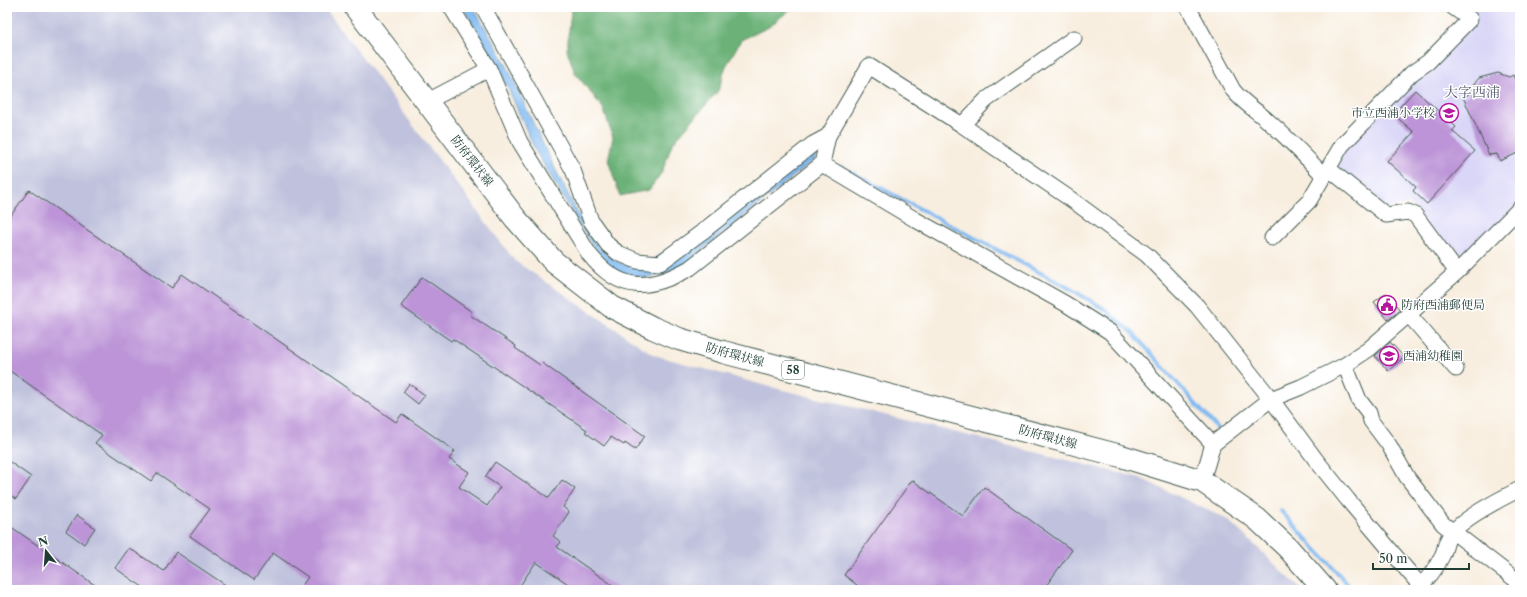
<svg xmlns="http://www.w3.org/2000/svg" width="1527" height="597" font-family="'Libre Caslon Text','Noto Serif JP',serif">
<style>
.built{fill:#d9d6f7}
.industrial{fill:#c0c2dd}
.forest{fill:#6cb278;stroke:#467856}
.water{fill:#80baf2;stroke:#507c93}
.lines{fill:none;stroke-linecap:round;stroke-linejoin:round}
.stream{stroke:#80baf2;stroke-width:4}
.building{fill:#bc94d7}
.street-casing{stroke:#40584e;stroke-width:17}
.primary-casing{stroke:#40584e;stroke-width:24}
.street{stroke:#fff;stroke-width:15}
.primary{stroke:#fff;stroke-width:22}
.labels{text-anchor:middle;stroke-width:3;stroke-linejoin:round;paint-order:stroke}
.shield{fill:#fff;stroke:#627771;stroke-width:1}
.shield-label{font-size:11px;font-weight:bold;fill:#1f3d34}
.poi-label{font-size:12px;fill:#1f3d34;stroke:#fff;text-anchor:start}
.street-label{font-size:12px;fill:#1f3d34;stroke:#fff}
.quarter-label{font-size:14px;fill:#565b6d;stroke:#fff}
</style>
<rect width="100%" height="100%" fill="#fff"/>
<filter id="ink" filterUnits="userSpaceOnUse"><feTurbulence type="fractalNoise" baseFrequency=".025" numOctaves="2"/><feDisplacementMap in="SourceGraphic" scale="8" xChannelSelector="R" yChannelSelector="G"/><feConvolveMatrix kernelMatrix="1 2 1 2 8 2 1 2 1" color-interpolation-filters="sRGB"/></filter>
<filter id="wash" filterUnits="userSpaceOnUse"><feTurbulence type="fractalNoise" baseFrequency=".012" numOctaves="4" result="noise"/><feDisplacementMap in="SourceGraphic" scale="16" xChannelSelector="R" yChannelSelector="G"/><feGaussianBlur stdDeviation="0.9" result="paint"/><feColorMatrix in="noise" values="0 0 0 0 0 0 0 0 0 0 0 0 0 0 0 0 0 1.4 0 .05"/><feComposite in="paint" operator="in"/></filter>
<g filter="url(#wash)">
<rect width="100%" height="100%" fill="#f8eedf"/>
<polygon class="built" points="1463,7 1520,7 1520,202 1456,265 1410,204 1384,209 1333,166 1345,147 1470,23"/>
<polygon class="industrial" points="7,7 324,7 515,261 654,355 763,385 1140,478 1228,520 1302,590 7,590"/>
<polygon class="forest" points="574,7 793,7 769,27 741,40 726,66 718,91 672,144 662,172 649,190 620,196 608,160 613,137 603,108 575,73 567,50 571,11"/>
<path class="water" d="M463 7H473C489 34 506 61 518 90 535 127 552 164 571 200 581 219 592 245 610 257 619 264 630 266 641 268L814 151 818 152 814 160 687 262 669 273 645 278 625 274 610 267 597 254 535 150 507 86Z"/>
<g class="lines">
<g class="stream">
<polyline points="841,167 1067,287 1103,308 1133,333 1217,428"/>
<polyline points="1281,511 1353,590"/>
</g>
</g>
<g id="blocks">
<g class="building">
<polygon points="1498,73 1509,77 1513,75 1520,90 1520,152 1500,161 1497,154 1489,155 1463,97 1468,95 1470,89 1479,78"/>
<polygon points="1415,90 1456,127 1452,131 1475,151 1427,204 1413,191 1416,187 1387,161 1414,132 1393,114"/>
<polygon points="29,190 172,288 182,274 396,422 402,414 455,451 449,459 469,472 459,487 487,506 500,487 485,477 495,462 549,498 562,480 575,489 563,507 569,512 553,536 561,542 557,547 620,590 568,590 571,586 536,562 517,590 299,590 308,577 273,553 254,580 190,536 210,509 157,473 151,481 95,443 102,435 7,369 7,221"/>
<polygon points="422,277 472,312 470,315 516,346 515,348 540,365 542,363 645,436 635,450 625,443 624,445 611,437 604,446 585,432 587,430 518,383 453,339 451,341 401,306"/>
<polygon points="1386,293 1400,310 1388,320 1374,302"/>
<polygon points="1390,342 1404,357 1388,371 1375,356"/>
<polygon points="409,384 425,395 418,404 403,392"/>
<polygon points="7,460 31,477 16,499 7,493"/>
<polygon points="912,480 963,516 984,487 1072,550 1043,590 853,590 857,585 844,575"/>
<polygon points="77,515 95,528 84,544 66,531"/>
<polygon points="7,524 102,590 7,590"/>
<polygon points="129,548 164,571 176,552 233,590 147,590 115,568"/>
</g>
</g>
</g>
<g filter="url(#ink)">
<use href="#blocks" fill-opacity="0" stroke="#40584e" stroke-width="1"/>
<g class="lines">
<defs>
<g id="street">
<path d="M451 7 489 69 520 142 589 254C620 293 649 291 690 268L822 164 828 136 869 66 962 125 1072 200 1147 255 1197 306 1271 399 1316 460 1348 500 1424 590"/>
<polyline points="483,7 573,170 591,221 608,245 618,253 637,261 660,263 702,232 813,144 828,136"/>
<path d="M1188 7 1233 90C1243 103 1256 110 1268 121 1288 138 1306 157 1324 176"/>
<polyline points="426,102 489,69"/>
<polyline points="962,125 986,100 1074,38"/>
<polyline points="822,164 916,220 1066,304 1110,332 1213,444"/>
<polyline points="1329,169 1386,215 1408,212 1415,215 1457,272"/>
<polyline points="1272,238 1309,201 1342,145 1412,73 1428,62 1470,19 1453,7"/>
<polyline points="1409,315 1456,369"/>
<polyline points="1345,365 1359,400 1369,413 1371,421 1389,445 1407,477 1443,524 1520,583"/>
<polyline points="1202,481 1213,444 1271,399 1301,387 1345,365 1369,349 1457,272 1520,208"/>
<path d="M1416 590C1426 581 1436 569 1442 556 1445 551 1445 544 1448 539 1456 521 1502 498 1520 489"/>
</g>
<polyline id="primary" points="355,7 515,218 554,262 612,307 653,328 679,339 723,352 1121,456 1202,481 1257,519 1288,548 1325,590"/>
</defs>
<use href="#street" class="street-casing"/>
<use href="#primary" class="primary-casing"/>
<use href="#street" class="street"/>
<use href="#primary" class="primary"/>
</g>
</g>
<defs>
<symbol id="school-ring" viewBox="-11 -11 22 22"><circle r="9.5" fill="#fff" stroke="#b5179e" stroke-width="1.5"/><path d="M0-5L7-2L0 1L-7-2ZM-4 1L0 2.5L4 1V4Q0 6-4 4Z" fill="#b5179e"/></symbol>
<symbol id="civic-ring" viewBox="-11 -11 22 22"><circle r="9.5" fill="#fff" stroke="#b5179e" stroke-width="1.5"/><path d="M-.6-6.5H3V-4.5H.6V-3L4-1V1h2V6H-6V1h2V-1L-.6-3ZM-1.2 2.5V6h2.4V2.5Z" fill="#b5179e"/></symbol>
</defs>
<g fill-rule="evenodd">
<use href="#school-ring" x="1438" y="102" width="22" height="22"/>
<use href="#civic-ring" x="1376" y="294" width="22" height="22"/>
<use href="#school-ring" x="1378" y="345" width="22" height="22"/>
</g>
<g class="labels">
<rect class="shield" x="782" y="361" width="22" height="18" rx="3"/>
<g class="shield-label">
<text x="793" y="374">58</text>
</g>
<g class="poi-label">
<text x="1435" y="117" text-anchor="end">市立西浦小学校</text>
<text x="1401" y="309">防府西浦郵便局</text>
<text x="1403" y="360">西浦幼稚園</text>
</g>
<g class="street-label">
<text transform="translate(472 161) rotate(52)" y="4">防府環状線</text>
<text transform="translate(735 355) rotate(15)" y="4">防府環状線</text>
<text transform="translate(1048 437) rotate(15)" y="4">防府環状線</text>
</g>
<g class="quarter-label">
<text x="1472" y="97">大字西浦</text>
</g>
</g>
<rect width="1527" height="597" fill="none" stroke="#fff" stroke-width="24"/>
<g transform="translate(46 551) rotate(343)" stroke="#ffffff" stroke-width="3" paint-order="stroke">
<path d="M0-3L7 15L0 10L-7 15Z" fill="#1f3d34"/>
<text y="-6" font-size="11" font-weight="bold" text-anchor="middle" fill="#1f3d34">N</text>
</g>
<path d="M1373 563v6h96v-6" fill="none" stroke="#1f3d34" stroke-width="2"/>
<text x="1379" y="563" font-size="12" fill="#1f3d34" stroke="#ffffff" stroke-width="3" paint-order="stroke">50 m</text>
</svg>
